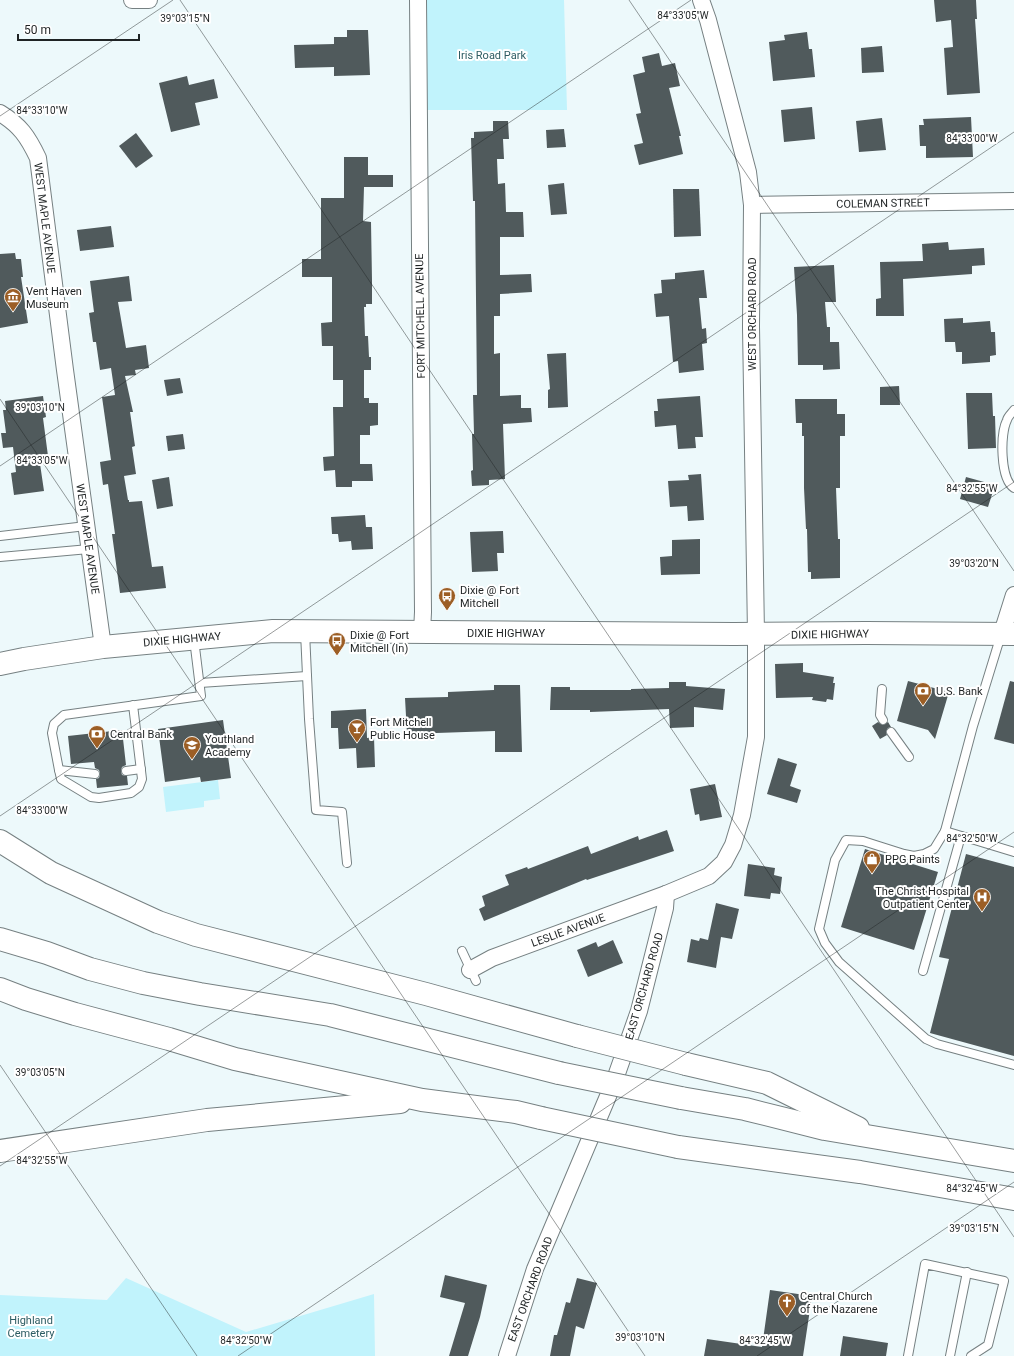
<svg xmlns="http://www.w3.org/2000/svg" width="1014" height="1356" font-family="Roboto,sans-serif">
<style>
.green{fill:#c1f3fc}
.building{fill:#505a5c}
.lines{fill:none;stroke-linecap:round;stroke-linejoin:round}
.service-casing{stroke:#768082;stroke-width:10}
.minor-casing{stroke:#768082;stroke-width:18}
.primary-casing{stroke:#768082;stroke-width:24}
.motorway-casing{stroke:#768082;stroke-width:24}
.service{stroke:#fff;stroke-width:8}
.minor{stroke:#fff;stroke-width:16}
.primary{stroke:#fff;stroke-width:22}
.motorway{stroke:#fff;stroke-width:22}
.motorway-bridge-casing{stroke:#768082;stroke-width:24;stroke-linecap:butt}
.motorway-bridge{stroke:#fff;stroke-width:22}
.ticks{fill:none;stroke:#1f2324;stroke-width:1;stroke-opacity:0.45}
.labels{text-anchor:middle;stroke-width:4;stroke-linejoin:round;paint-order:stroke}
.park-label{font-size:11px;fill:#2d5c63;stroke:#fff}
.street-label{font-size:11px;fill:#1f2324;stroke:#fff}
.poi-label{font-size:11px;fill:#1f2324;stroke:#fff;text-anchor:start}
.ticks-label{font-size:10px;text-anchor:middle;fill:#1f2324;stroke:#fff;stroke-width:4;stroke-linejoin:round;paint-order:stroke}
</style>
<rect width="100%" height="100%" fill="#edf9fb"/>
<g class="green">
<polygon points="418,0 564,0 567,110 418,110"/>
<polygon points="218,780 220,799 204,801 204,807 166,812 163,787"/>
<polygon points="126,1278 246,1332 374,1294 375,1356 0,1356 0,1295 107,1300"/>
</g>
<g class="building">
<polygon points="934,0 976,0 977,19 975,19 980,93 947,95 944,48 953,47 951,20 936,22"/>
<polygon points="347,30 368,30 370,75 334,76 334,67 295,68 294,45 334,44 334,37 347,37"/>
<polygon points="807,32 809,49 812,49 815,77 773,81 769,42 785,40 784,35"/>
<polygon points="882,46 884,72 862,73 861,48"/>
<polygon points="659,53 662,66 675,63 680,86 669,88 681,136 679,136 683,154 639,165 634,145 643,143 636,114 641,113 633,75 645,72 642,57"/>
<polygon points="187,76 189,85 214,79 218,98 195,103 200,125 171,132 159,83"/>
<polygon points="812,107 815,139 784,142 781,110"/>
<polygon points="971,117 973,157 926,158 926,146 920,146 919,125 924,125 923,119"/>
<polygon points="882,118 886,150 859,152 856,121"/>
<polygon points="493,121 508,121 509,139 503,139 504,159 497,159 498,184 505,183 506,212 523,212 524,237 500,237 500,275 531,274 532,292 500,294 500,316 494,316 494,354 500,353 500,396 521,395 521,408 531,408 532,422 503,424 505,479 489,480 489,485 472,486 471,471 473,470 472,434 474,434 473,395 477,395 475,201 473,201 471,138 474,138 474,132 493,131"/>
<polygon points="564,129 566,147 547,148 546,130"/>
<polygon points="136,133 153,156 136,168 119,146"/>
<polygon points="344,157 368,157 368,175 393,175 393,187 364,187 363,221 371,222 372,280 372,304 366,304 366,307 364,307 365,336 368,336 369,357 371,357 371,370 364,370 364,398 369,398 369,403 378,403 378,425 370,426 370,435 360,435 360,464 372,464 373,481 352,481 352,487 336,487 335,470 324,471 323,457 334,456 333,407 343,407 343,380 333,380 333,346 322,346 321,323 332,322 332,277 302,277 302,259 321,259 321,198 344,198"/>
<polygon points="564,183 567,214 551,215 548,185"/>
<polygon points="673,189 699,189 701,236 674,237"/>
<polygon points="111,226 114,247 80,251 77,230"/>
<polygon points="948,242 949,250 984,248 985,265 972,266 972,274 903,279 904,316 876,316 876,299 881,298 880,262 923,261 922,244"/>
<polygon points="15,253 16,259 21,259 23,277 21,277 28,323 0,328 0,254"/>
<polygon points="834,265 836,302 825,302 827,327 830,327 830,342 839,342 840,369 823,370 823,365 798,365 797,315 794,267"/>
<polygon points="704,270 707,298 699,298 702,329 706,328 707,343 702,344 704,370 679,373 678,361 673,362 669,316 656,317 654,294 662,293 661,280 675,279 675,273"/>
<polygon points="129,276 132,301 118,302 126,348 146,345 149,368 135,370 136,375 125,376 133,412 130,412 135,446 132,447 136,474 124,476 128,500 129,500 129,502 142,501 152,567 163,566 166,588 120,593 112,534 115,534 108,484 103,485 100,462 111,460 102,397 115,395 111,368 100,370 96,342 93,342 89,313 94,312 90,281"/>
<polygon points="963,318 963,323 990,321 991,332 995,332 996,355 990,356 990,362 962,364 962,352 956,352 955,342 945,342 944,319"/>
<polygon points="566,353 568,407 548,408 548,390 550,389 547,354"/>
<polygon points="180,378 183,393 167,396 164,380"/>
<polygon points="899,386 900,405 880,405 880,387"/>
<polygon points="966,393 992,393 993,416 995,416 996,448 968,449"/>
<polygon points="43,396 46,417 43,418 48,456 39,457 44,491 14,495 11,473 16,472 13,447 3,448 1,433 6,433 3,410 6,410 5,401"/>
<polygon points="700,396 703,437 695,437 696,448 678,449 676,425 655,427 654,411 658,411 657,399"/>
<polygon points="795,399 837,399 837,414 845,414 845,436 840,436 840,488 836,488 838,539 840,539 840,578 811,579 811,572 808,572 807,529 806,529 804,488 804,436 802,436 802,423 796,423"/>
<polygon points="183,434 185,449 168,451 166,436"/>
<polygon points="701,474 704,520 688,521 687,506 670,507 668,481 689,480 688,475"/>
<polygon points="169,477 173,506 157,509 152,480"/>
<polygon points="966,477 995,485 988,507 960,499"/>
<polygon points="365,515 366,527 372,527 373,549 352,550 351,541 339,542 338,534 332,534 331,517"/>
<polygon points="503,531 504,553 497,553 498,571 472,572 470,532"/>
<polygon points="700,539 700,574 661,575 660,557 672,556 672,540"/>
<polygon points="803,663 803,672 834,677 833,683 835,683 833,700 827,699 826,702 812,700 813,697 776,698 775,664"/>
<polygon points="908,681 949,692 935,739 928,730 897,721"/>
<polygon points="1010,681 1014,682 1014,744 994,739"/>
<polygon points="669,682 686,682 686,686 725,689 723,710 694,707 694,727 670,728 669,709 590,712 590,710 550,710 551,687 570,687 570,690 631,690 631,689 669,688"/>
<polygon points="494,685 520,685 522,752 495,752 495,731 407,734 405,698 448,697 448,692 494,690"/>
<polygon points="366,709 367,738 374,737 375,767 357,768 356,748 339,749 338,728 331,728 331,711"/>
<polygon points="223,720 231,778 201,782 200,777 165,782 158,729"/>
<polygon points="878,722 883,725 888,722 891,727 888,728 886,732 887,735 880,739 872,726"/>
<polygon points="122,730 126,765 122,767 121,771 122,775 127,776 128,785 97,788 96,779 99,778 100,774 99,770 95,768 94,762 71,764 68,736"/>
<polygon points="778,758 797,764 790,786 801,790 797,803 767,794"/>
<polygon points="715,784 722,817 700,821 699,814 695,815 690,789"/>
<polygon points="667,830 674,851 587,880 586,879 484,921 479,909 485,906 482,896 509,885 505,875 527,867 528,869 588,846 591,854 638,836 639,840"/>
<polygon points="865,849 938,872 914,950 841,927"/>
<polygon points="966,854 1014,867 1014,1056 930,1033 949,959 939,957"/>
<polygon points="748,864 775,868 774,875 782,877 780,894 771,893 770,899 744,896"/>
<polygon points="716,903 739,909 732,939 721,937 716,968 687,962 691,939 699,941 700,938 708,940"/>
<polygon points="613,940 623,963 588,977 577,950 596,942 598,947"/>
<polygon points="445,1275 487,1285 480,1317 468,1356 449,1356 465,1303 440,1297"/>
<polygon points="577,1278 597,1283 584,1329 576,1326 570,1356 550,1356 554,1335 557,1335 566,1302 570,1303"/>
<polygon points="770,1290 812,1296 803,1356 704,1356 707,1339 762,1347"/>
<polygon points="843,1336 888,1343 886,1356 840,1356"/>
</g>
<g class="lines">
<defs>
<g id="service">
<path d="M1014 410C1012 413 1008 416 1007 420 1000 434 1000 479 1014 488"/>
<polyline points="0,536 86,526"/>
<polyline points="0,557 89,549"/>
<polyline points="305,632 309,719 316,810 342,812 347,863"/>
<polyline points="1001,635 973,726 945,831 934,849 924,854 914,856 904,854 863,841 846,840 835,860 819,929 825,943 839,962 926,1039 937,1044 1014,1065"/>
<polyline points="200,683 307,676"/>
<polyline points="882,689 880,715 883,720"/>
<polyline points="133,705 142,779 139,787 131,793 99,798 91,797 61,779 59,770 52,733 54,724 64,715 201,696 194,639"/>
<polyline points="891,732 909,757"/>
<polyline points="59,770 95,774"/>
<polyline points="126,771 141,769"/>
<polyline points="945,831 1014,852"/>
<polyline points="462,951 476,981"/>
<polyline points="923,971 961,836"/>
<polyline points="908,1356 925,1264 1004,1281 988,1345 971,1356"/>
<polyline points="950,1356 967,1272"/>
</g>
<g id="minor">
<polyline points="132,0 149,0"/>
<polyline points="418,0 423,612 422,632"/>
<path d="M0 113C20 125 28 137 38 158L65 370 103 647"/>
<polyline points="752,205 1014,201"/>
<polyline points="1002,633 1014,595"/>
<polyline points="470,970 492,958 666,894 709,876 724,862 733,845 742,815 756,737 756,634 751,327 752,205 748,172 708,20 701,0"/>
<polyline points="507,1356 535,1269 614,1082 639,1011 665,908 666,894"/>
</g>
<polyline id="primary" points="0,664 24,659 103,647 273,631 734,634 866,633 1014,634"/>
<g id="motorway">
<polyline points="0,841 51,873 158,922 196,935 426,994 577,1036"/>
<polyline points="0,939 47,953 90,969 143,983 200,994 330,1015 559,1073"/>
<polyline points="0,989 26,999 75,1014 169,1039 235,1059 422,1100 516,1112 541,1118"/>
<polyline points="686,1064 767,1083 858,1128"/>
<polyline points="681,1098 745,1109 825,1129 1014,1161"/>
<polyline points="678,1147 860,1172 1014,1199"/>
<polyline points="0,1151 207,1120 400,1102"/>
</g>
</defs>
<use href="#service" class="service-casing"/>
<use href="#minor" class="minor-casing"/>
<use href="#primary" class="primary-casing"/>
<use href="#motorway" class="motorway-casing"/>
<use href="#service" class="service"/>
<use href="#minor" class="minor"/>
<use href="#primary" class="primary"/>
<use href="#motorway" class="motorway"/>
<defs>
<g id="motorway-bridge">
<polyline points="577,1036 686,1064"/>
<polyline points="559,1073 681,1098"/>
<polyline points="541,1118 678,1147"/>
</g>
</defs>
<use href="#motorway-bridge" class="motorway-bridge-casing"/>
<use href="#motorway-bridge" class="motorway-bridge"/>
</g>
<path class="ticks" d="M180 0 1014 1237M629 0 1014 571M0 116 173 0M0 399 645 1356M0 466 691 0M0 816 1014 132M0 1065 197 1356M0 1166 1014 482M238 1356 1014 832M757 1356 1014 1182"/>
<defs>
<symbol id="museum-pin" viewBox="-11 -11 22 30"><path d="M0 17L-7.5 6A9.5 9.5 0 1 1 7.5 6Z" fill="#9c5e25" stroke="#fff"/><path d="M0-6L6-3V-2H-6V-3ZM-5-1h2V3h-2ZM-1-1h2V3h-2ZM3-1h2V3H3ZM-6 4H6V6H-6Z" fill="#fff"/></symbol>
<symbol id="bus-pin" viewBox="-11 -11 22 30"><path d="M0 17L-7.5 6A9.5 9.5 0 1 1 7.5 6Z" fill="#9c5e25" stroke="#fff"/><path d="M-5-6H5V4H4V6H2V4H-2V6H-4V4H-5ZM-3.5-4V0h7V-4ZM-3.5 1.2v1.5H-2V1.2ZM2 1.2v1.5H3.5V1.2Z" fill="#fff"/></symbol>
<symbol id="bank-pin" viewBox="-11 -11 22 30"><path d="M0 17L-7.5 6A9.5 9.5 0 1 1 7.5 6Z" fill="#9c5e25" stroke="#fff"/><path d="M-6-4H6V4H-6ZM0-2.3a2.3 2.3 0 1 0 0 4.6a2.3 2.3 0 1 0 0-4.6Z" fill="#fff"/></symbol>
<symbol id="bar-pin" viewBox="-11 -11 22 30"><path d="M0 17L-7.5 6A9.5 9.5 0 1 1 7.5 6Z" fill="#9c5e25" stroke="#fff"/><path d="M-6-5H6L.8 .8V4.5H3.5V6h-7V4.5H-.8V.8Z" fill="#fff"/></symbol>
<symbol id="school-pin" viewBox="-11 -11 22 30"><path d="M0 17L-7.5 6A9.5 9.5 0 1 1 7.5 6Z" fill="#9c5e25" stroke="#fff"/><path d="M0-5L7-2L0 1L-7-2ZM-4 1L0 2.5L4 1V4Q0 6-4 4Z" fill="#fff"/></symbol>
<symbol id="shop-pin" viewBox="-11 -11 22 30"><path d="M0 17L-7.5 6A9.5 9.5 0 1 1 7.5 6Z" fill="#9c5e25" stroke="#fff"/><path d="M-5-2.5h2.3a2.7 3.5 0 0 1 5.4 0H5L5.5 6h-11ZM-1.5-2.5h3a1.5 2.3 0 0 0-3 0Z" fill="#fff"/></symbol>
<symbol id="hospital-pin" viewBox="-11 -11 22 30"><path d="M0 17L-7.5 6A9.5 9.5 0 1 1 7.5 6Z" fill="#9c5e25" stroke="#fff"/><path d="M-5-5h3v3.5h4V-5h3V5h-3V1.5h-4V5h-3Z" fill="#fff"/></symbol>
<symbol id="church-pin" viewBox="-11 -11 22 30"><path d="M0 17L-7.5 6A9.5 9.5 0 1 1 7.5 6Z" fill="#9c5e25" stroke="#fff"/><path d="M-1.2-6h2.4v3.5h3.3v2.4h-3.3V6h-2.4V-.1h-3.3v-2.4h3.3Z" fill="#fff"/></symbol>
</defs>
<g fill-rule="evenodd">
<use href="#museum-pin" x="3" y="287" width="20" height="27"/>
<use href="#bus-pin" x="437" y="586" width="20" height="27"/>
<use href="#bus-pin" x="327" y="631" width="20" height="27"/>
<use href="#bank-pin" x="913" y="681" width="20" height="27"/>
<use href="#bar-pin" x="347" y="718" width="20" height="27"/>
<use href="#bank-pin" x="87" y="724" width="20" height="27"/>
<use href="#school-pin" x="182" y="735" width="20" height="27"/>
<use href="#shop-pin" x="862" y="849" width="20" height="27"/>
<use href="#hospital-pin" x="972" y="887" width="20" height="27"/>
<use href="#church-pin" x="777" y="1292" width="20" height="27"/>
</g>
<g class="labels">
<g class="park-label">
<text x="492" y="59">Iris Road Park</text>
<text x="31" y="1324">Highland<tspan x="31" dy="13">Cemetery</tspan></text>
</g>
<g class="street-label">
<text transform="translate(883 203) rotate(-1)" y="4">COLEMAN STREET</text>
<text transform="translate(45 218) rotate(83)" y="4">WEST MAPLE AVENUE</text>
<text transform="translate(752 314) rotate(-90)" y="4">WEST ORCHARD ROAD</text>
<text transform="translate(420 316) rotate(-91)" y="4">FORT MITCHELL AVENUE</text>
<text transform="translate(88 539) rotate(82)" y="4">WEST MAPLE AVENUE</text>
<text x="506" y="637">DIXIE HIGHWAY</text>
<text transform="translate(830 634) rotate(-1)" y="4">DIXIE HIGHWAY</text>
<text transform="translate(182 639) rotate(-5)" y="4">DIXIE HIGHWAY</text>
<text transform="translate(568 930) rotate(-20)" y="4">LESLIE AVENUE</text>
<text transform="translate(644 986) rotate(-74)" y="4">EAST ORCHARD ROAD</text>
<text transform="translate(530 1289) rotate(-70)" y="4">EAST ORCHARD ROAD</text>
</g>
<g class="poi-label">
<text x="26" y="295">Vent Haven<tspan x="26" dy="13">Museum</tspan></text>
<text x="460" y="594">Dixie @ Fort<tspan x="460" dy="13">Mitchell</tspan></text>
<text x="350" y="639">Dixie @ Fort<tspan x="350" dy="13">Mitchell (In)</tspan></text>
<text x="936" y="695">U.S. Bank</text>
<text x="370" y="726">Fort Mitchell<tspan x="370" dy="13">Public House</tspan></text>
<text x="110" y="738">Central Bank</text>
<text x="205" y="743">Youthland<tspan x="205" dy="13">Academy</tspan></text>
<text x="885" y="863">PPG Paints</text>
<text x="969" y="895" text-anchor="end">The Christ Hospital<tspan x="969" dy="13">Outpatient Center</tspan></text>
<text x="800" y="1300">Central Church<tspan x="800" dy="13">of the Nazarene</tspan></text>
</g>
</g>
<g class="ticks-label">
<text x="683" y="19">84°33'05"W</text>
<text x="185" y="22">39°03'15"N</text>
<text x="42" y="114">84°33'10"W</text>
<text x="972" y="142">84°33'00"W</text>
<text x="40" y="411">39°03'10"N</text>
<text x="42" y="464">84°33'05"W</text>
<text x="972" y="492">84°32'55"W</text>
<text x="974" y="567">39°03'20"N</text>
<text x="42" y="814">84°33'00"W</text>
<text x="972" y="842">84°32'50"W</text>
<text x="40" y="1076">39°03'05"N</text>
<text x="42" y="1164">84°32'55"W</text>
<text x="972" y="1192">84°32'45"W</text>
<text x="974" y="1232">39°03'15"N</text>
<text x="640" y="1341">39°03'10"N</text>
<text x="246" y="1344">84°32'50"W</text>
<text x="765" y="1344">84°32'45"W</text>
</g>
<path d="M18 34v6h121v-6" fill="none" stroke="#1f2324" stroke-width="2"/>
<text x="24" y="34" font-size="12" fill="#1f2324" stroke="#ffffff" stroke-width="3" paint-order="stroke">50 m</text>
</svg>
